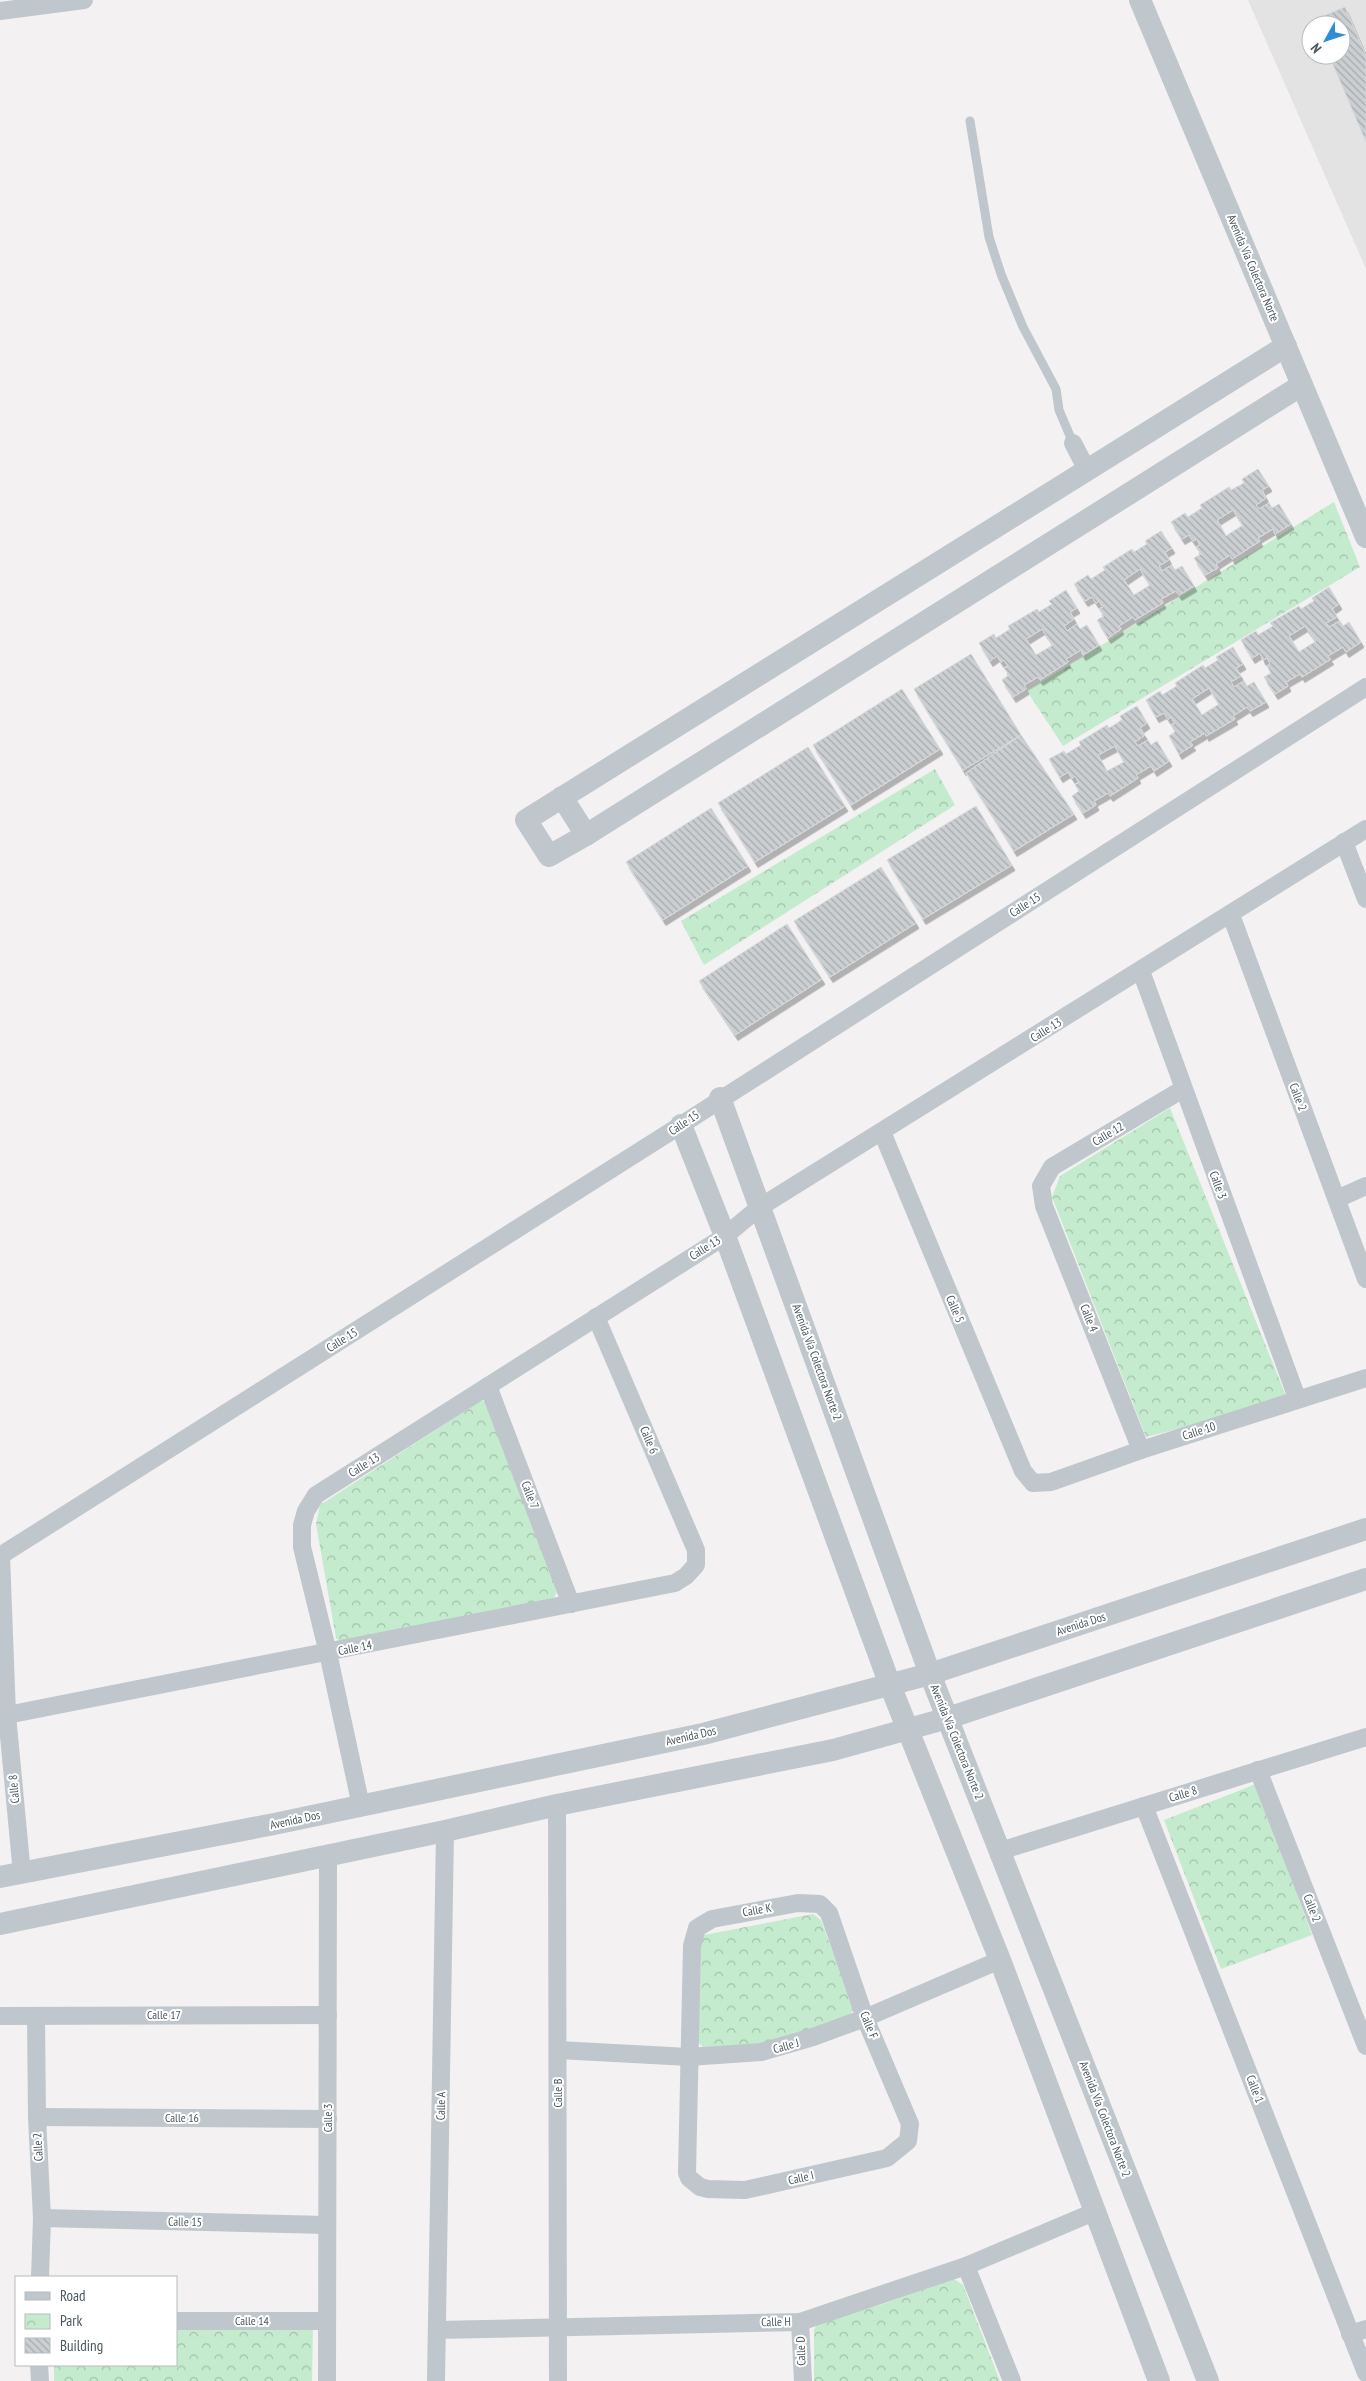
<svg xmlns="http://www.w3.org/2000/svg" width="1366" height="2381" font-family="'PT Sans Narrow',sans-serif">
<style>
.education{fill:#e4e3e3;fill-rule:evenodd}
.park{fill:url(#park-crowns)}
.building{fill:url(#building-back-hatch);stroke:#d6d9dc;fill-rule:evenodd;filter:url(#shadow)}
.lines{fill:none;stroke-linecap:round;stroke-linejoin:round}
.service{stroke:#bfc7cc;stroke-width:9}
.minor{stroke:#bfc7cc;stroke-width:18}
.tertiary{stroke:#bfc7cc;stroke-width:22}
.labels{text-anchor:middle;stroke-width:4;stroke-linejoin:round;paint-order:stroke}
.street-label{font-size:12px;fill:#4b575d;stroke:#fff}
</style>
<defs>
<pattern id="park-crowns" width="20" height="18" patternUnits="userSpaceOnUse" patternTransform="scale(1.25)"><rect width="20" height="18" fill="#c5ebce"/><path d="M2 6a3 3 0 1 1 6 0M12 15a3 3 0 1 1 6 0" fill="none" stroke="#a2c1aa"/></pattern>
<pattern id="building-back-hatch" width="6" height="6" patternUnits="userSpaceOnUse" patternTransform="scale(1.25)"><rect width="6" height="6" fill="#cccfd2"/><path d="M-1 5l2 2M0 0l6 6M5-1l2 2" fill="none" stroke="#a8abae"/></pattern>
<filter id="shadow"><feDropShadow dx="3" dy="5.5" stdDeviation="0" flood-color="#0004"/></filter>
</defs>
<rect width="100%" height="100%" fill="#f3f1f2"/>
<path class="education" d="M1248 0H1366V269ZM1311 25H1341V55H1311Z"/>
<g class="park">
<polygon points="1334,502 1360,567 1063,746 1027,691"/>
<polygon points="935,769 955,805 704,965 681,921"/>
<polygon points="1170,1108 1288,1401 1146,1437 1052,1197 1060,1176"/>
<polygon points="482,1400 490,1407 557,1592 550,1605 345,1646 336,1638 316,1524 320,1505"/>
<polygon points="1256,1784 1312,1935 1221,1969 1164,1820"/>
<polygon points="813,1914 821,1920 854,2010 848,2016 784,2040 759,2045 706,2050 697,2041 697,1941 704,1935"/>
<polygon points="954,2279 963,2285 1000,2381 814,2381 814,2330 818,2322 880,2305"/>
<polygon points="176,2323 313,2323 312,2381 54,2381 54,2365 176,2365"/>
</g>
<g class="building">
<polygon points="1345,7 1366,56 1366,142 1329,55 1341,55 1341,25 1316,25 1314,20"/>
<path d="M1258 469 1269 486 1262 490 1266 498 1256 505 1259 509 1269 503 1272 508 1279 504 1291 524 1275 534 1273 529 1258 538 1260 541 1232 559 1230 555 1216 564 1218 568 1205 575 1194 558 1201 554 1196 547 1200 545 1197 539 1193 541 1189 535 1182 539 1171 522 1185 513 1188 517 1202 508 1200 505 1229 487 1231 490 1244 483 1242 479ZM1233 510 1243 525 1226 536 1217 520Z"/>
<path d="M1161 531 1172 548 1165 552 1169 560 1159 566 1162 571 1172 565 1175 570 1182 566 1194 586 1179 595 1176 591 1161 599 1163 603 1135 620 1133 617 1119 626 1121 629 1108 638 1097 620 1104 616 1099 609 1103 607 1099 601 1096 603 1092 597 1085 601 1074 584 1088 575 1091 579 1105 570 1103 567 1132 549 1134 552 1147 544 1145 541ZM1140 569 1150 585 1134 595 1124 580Z"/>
<path d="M1329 587 1339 604 1332 609 1337 617 1326 623 1329 627 1340 621 1343 626 1349 622 1361 642 1346 652 1343 647 1328 656 1331 659 1302 677 1300 674 1286 682 1288 686 1275 694 1264 677 1271 673 1267 666 1270 663 1267 658 1263 660 1260 653 1252 658 1241 640 1256 631 1258 635 1273 626 1270 623 1299 606 1301 609 1314 601 1312 598ZM1305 626 1316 641 1299 652 1289 636Z"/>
<path d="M1066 590 1077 608 1070 612 1074 619 1064 626 1067 631 1077 624 1080 629 1087 625 1099 645 1083 655 1081 650 1066 659 1068 662 1040 680 1038 677 1024 685 1026 689 1013 697 1002 680 1009 675 1004 668 1008 666 1004 660 1001 662 997 656 990 661 979 643 994 634 996 638 1010 629 1008 626 1037 609 1039 612 1052 604 1049 601ZM1042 629 1053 645 1036 655 1026 639Z"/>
<path d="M1233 647 1243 664 1236 668 1241 676 1231 682 1234 687 1244 681 1247 686 1254 682 1266 702 1250 711 1247 707 1233 716 1235 719 1206 736 1205 733 1190 742 1193 745 1179 754 1169 736 1175 732 1171 725 1175 723 1171 717 1168 719 1164 713 1156 717 1146 700 1160 691 1162 695 1177 686 1175 683 1203 665 1205 668 1218 660 1216 657ZM1209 688 1219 704 1202 715 1192 699Z"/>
<polygon points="971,654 1021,735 963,770 914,689"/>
<polygon points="902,689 940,749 851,805 813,745"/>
<path d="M1137 706 1147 723 1140 728 1145 735 1135 742 1138 746 1148 740 1151 745 1157 741 1169 761 1154 771 1151 766 1136 775 1138 778 1110 796 1108 793 1094 801 1096 805 1083 813 1072 796 1079 791 1075 785 1079 782 1075 776 1072 778 1068 772 1060 777 1049 759 1064 751 1066 754 1081 745 1079 742 1107 725 1109 728 1122 720 1120 716ZM1115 746 1124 762 1107 771 1098 755Z"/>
<polygon points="1021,735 1074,814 1014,851 966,773"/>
<polygon points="808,747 845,806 755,862 718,803"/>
<polygon points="976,806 1012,865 923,919 887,860"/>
<polygon points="711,808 748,866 663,920 626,862"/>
<polygon points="881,867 916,923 830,977 794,921"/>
<polygon points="787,924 822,979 735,1035 699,981"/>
</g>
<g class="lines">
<polyline class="service" points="970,121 989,237 1001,274 1023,327 1056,389 1059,410 1073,443"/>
<g class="minor">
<polyline points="0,11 84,0"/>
<polyline points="1073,443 1087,470"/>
<polyline points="1344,842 1366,899"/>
<polyline points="1231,915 1366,1279"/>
<polyline points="1141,971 1297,1398"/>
<polyline points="882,1132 1023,1471 1033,1483 1051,1482 1141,1450 1366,1378"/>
<polyline points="1337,1199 1366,1186"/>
<polyline points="488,1386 571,1604"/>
<polyline points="1141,1450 1044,1206 1041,1186 1052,1167 1183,1089"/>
<polyline points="1,1555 7,1715 22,1874"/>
<polyline points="0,1556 681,1125 1366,687"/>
<polyline points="7,1715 675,1583 686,1576 696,1565 696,1550 596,1317"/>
<polyline points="1258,1770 1366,2046"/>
<polyline points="557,1805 558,2381"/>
<polyline points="361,1806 328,1653 302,1547 302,1525 306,1511 316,1495 725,1236 760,1207 1366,829"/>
<polyline points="1144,1806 1366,2373"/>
<polyline points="1000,1851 1366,1737"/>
<polygon points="798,1903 820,1904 829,1913 865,2018 910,2124 908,2141 887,2158 745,2190 708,2189 700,2187 689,2178 687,2173 692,1946 697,1928 712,1919"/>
<polyline points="0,2016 328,2015"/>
<polyline points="36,2016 37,2117 42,2218 40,2277"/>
<polyline points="558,2050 689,2057 761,2052 813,2037 865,2018 1000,1960"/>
<polyline points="37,2117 328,2119"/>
<polyline points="42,2218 327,2225"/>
<polyline points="966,2266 1012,2381"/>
<polyline points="176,2321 327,2321"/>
<polyline points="800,2322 803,2381"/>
<polyline points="437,2330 800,2322 966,2266 1094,2212"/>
<polyline points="1350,2334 1366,2329"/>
<polyline points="39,2365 40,2381"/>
<polyline points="327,2381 328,1855"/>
<polyline points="436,2381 445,1831"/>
</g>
<g class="tertiary">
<polyline points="1140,0 1366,537"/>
<polyline points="1286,346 526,820 549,856 586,835 1302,385"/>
<polyline points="562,797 586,835"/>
<polyline points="720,1098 930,1674 1208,2381"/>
<polyline points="681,1125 725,1236 890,1685 1000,1960 1159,2381"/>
<polyline points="0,1877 274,1824 703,1734 930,1674 1366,1529"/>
<polyline points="0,1924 445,1831 557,1805 833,1750 948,1718 1366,1579"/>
</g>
</g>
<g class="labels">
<g class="street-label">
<text transform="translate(1253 268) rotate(67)" y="4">Avenida Vía Colectora Norte</text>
<text transform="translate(1025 905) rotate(-33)" y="4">Calle 15</text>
<text transform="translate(1046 1030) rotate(-32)" y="4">Calle 13</text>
<text transform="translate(1298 1097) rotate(69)" y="4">Calle 2</text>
<text transform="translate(684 1123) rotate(-34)" y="4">Calle 15</text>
<text transform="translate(1108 1134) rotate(-31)" y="4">Calle 12</text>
<text transform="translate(1218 1185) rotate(70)" y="4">Calle 3</text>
<text transform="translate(705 1248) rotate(-32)" y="4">Calle 13</text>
<text transform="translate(955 1309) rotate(67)" y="4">Calle 5</text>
<text transform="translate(1089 1318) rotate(68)" y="4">Calle 4</text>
<text transform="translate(342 1340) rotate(-32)" y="4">Calle 15</text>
<text transform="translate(817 1362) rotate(70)" y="4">Avenida Vía Colectora Norte 2</text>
<text transform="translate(1199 1431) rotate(-18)" y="4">Calle 10</text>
<text transform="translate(649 1440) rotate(67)" y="4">Calle 6</text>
<text transform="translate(364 1465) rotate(-32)" y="4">Calle 13</text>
<text transform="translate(530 1495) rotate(69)" y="4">Calle 7</text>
<text transform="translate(1081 1624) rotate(-18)" y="4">Avenida Dos</text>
<text transform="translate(355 1648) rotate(-11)" y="4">Calle 14</text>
<text transform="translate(691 1736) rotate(-13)" y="4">Avenida Dos</text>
<text transform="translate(957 1742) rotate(68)" y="4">Avenida Vía Colectora Norte 2</text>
<text transform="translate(14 1789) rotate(-95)" y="4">Calle 8</text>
<text transform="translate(1183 1794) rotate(-17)" y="4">Calle 8</text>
<text transform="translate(295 1820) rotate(-12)" y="4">Avenida Dos</text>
<text transform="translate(1312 1908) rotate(69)" y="4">Calle 2</text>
<text transform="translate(757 1910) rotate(-10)" y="4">Calle K</text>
<text x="164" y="2019">Calle 17</text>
<text transform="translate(869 2025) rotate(68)" y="4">Calle F</text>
<text transform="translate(786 2046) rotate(-16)" y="4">Calle J</text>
<text transform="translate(1255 2089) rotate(69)" y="4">Calle 1</text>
<text transform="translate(558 2093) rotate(-90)" y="4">Calle B</text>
<text transform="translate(441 2106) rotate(-89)" y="4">Calle A</text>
<text x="182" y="2122">Calle 16</text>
<text transform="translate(328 2118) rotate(-90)" y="4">Calle 3</text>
<text transform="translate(1105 2119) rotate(69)" y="4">Avenida Vía Colectora Norte 2</text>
<text transform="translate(38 2147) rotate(-93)" y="4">Calle 2</text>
<text transform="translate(801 2178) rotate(-13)" y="4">Calle I</text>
<text transform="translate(185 2222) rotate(1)" y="4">Calle 15</text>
<text x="252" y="2325">Calle 14</text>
<text transform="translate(776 2322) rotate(-1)" y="4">Calle H</text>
<text transform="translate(801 2351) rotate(-92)" y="4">Calle D</text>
</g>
</g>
<rect x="15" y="2276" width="162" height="90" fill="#ffffff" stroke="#b7bcbe"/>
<rect x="25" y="2292" width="25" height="8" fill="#bfc7cc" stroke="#b7bcbe"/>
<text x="60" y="2301" font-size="15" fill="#4b575d">Road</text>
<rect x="25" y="2314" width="25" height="15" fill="url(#park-crowns)" stroke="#b7bcbe"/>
<text x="60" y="2326" font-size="15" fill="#4b575d">Park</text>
<rect x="25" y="2338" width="25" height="15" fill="url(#building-back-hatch)" stroke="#b7bcbe"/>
<text x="60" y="2351" font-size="15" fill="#4b575d">Building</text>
<g transform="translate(1326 40) rotate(230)"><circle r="24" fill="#ffffff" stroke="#b7bcbe"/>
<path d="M0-4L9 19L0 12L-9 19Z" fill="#2d8fd1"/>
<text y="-8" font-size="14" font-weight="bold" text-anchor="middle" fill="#4b575d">N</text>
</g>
</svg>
